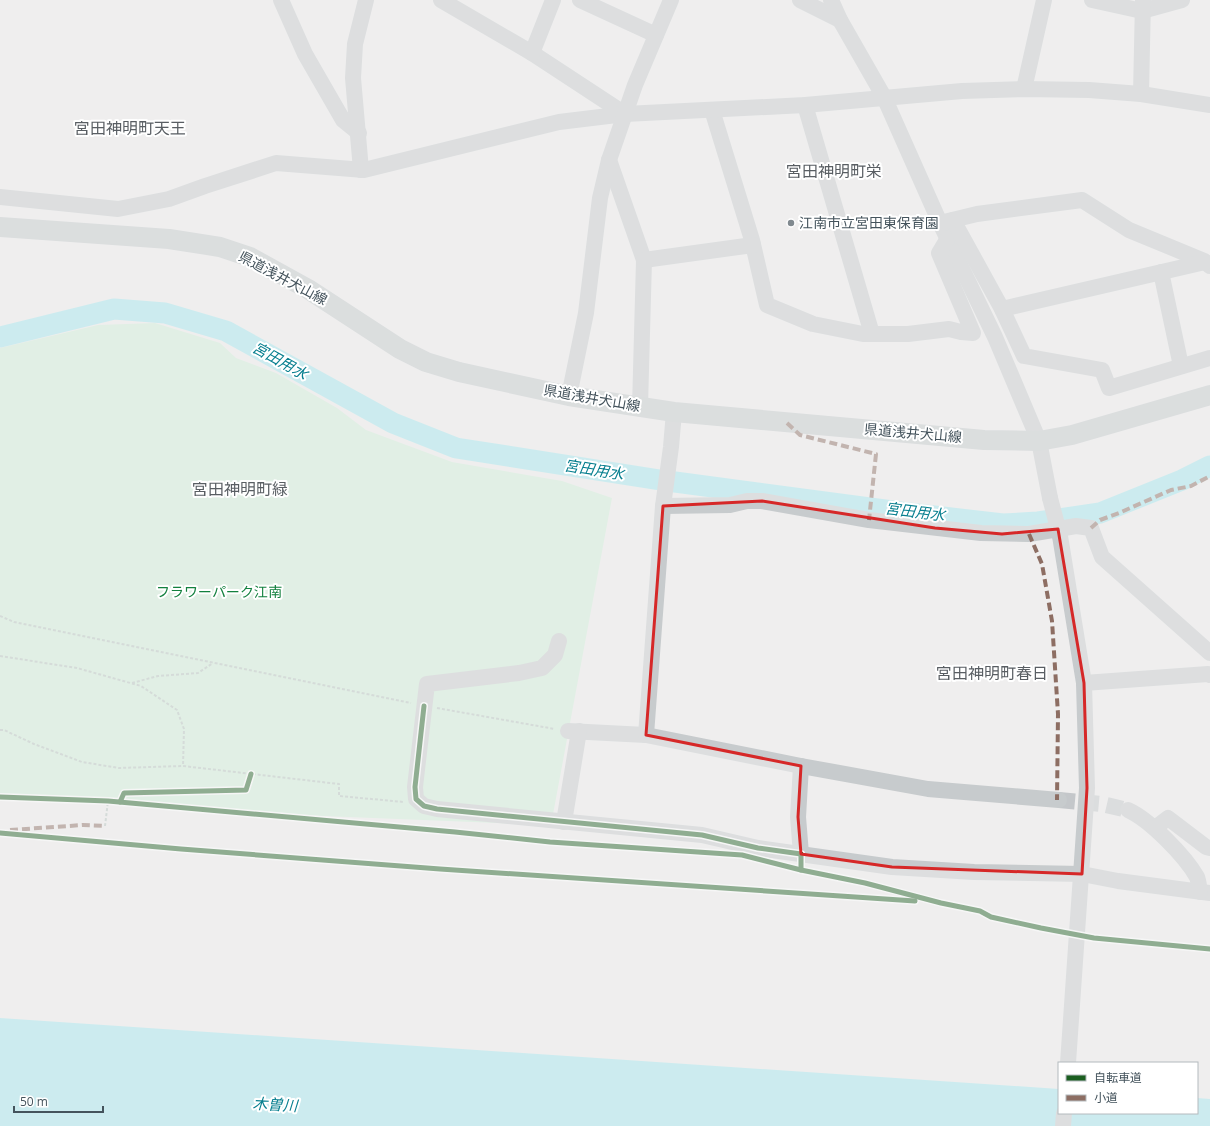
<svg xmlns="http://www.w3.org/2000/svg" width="1210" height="1126" font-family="'Open Sans','Noto Sans JP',sans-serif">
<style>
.green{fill:#d1f0d9}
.water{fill:#a3e7ef}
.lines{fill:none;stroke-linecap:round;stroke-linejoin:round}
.river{stroke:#a3e7ef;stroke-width:21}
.minor-tunnel{stroke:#c4c7ca;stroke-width:16;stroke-dasharray:16 8;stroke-linecap:butt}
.path{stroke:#b5c4be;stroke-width:2;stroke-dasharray:3 2;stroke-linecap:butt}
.minor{stroke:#c7cbcd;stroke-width:16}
.major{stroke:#c4c9cb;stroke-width:20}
.minor-bridge{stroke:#c7cbcd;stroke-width:16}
.quiet{stroke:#8d6e63;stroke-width:4;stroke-dasharray:8 4;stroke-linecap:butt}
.cycleway-casing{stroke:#fff;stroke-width:8}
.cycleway{stroke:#1b5e20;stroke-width:5}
.marked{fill:none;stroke:#d62828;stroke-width:3;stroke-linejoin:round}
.poi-dot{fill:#80898f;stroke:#fff;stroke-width:1.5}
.labels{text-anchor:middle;stroke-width:4;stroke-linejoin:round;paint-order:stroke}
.poi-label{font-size:14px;fill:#44535c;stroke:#fff;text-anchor:start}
.street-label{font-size:14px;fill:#44535c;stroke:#fff}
.park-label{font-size:14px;fill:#12803e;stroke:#fff}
.water-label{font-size:15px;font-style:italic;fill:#077f8f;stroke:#fff}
.quarter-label{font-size:16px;fill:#595e63;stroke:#fff}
</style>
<rect width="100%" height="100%" fill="#efeeee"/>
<polygon class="green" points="155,323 220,343 236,358 276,373 337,408 366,430 452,462 562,481 612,498 551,825 247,813 108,801 0,797 0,348 98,325"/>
<polygon class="water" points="0,1018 1059,1089 1059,1113 1197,1113 1197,1098 1210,1099 1210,1126 0,1126"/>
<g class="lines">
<polyline class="river" points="0,337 114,309 165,313 226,331 393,423 456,448 660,480 900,512 1003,524 1038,522 1100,513 1182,480 1210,466"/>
<polyline class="minor-tunnel" points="1059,800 1102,804 1128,810"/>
<g class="path">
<polyline points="0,616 14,622 411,703"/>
<polyline points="0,656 77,668 141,686 177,710 184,729 183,766"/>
<polyline points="132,683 158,676 198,673 213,663"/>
<polyline points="437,708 555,729"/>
<polyline points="0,730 4,730 34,744 82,762 119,768 183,766 339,784 339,796 404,802"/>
<polyline points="105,826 108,801"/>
</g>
<g class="minor">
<polyline points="281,0 305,54 343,120 359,133"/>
<polyline points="441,0 532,53 625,114"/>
<polyline points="580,0 656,35"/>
<polyline points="800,0 840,20"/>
<polyline points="831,0 840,20 884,97 940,223 995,337 1039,441 1050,498"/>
<polyline points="1092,0 1142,11 1182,0"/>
<polyline points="532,53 553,0"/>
<polyline points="1024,89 1044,0"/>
<polyline points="1141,94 1143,0"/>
<polyline points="805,105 872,334"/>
<polyline points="712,110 752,240 767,305 813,324 863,334 908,334 949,329 961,332 973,333 939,253 948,238"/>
<polyline points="609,160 644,260 640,407"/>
<polyline points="361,170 353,78 355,44 366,0"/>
<polyline points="0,197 118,209 169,199 205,186 276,163 364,170 559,122 625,114 805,105 962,91 1024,89 1089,90 1141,94 1210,105"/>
<polyline points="953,220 1002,309 1024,356 1102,370 1109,388 1210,358"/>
<polyline points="944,222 977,214 1082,200 1129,230 1204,261 1210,266"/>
<polyline points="644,260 753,245"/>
<polyline points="1161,272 1181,366"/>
<polyline points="1002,309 1205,262"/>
<polyline points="569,396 586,313 600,198 609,160 635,85 671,0"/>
<polyline points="663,506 730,505 747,501 762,501 869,520 981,533 1029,534 1076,526 1091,528 1102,557 1210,653"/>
<polyline points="1060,536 1084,683 1087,788 1068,1063"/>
<polyline points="559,641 555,655 542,668 519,673 427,684 415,787 416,799 424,806 437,809 702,835 758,848 892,867 974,872 1082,874 1118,881 1210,893"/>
<polyline points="1084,683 1208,674 1210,675"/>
<polyline points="568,731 646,735 801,766 928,789 1059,800"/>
<polyline points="646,735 663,506 671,447 674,412"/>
<polyline points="801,766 798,817 801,854"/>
<path d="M1128 810C1150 820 1185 856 1197 877 1199 882 1199 888 1200 892"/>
<polyline points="564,822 579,731"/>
<polyline points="1155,828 1168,818 1206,847 1210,848"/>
<polyline points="1063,1126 1064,1113"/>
</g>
<polyline class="major" points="0,227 169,239 220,247 250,257 308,289 400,349 426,362 459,372 569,396 674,412 984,440 1039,441 1072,435 1210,395"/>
<polyline class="minor-bridge" points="1050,498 1060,536"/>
<g class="quiet">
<polyline points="787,423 800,435 876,454 869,520"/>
<polyline points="1091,528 1100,520 1119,513 1171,490 1191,486 1210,476"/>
<polyline points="1029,534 1042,564 1052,621 1058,714 1057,800"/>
<polyline points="10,830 83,825 105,826"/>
</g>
<defs>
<g id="cycleway">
<polyline points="424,706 415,787 416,799 424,806 437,809 702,835 758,848 801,854 801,870"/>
<polyline points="0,797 108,801 455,832 550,842 742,855 801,870 865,883 941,903 980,911 991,917 1041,928 1094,938 1210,949"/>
<polyline points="120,802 124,793 246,790 251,774"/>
<polyline points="0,833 181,849 440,869 915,901"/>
</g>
</defs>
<use href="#cycleway" class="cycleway-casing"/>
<use href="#cycleway" class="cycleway"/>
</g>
<path d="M0 0H1210V1126H0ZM762 501 935 528 1002 534 1058 529 1084 683 1087 788 1082 874 892 867 801 854 798 817 801 766 646 735 663 506Z" fill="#efeeee" fill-opacity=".55" fill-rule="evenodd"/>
<path class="marked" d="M762 501 935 528 1002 534 1058 529 1084 683 1087 788 1082 874 892 867 801 854 798 817 801 766 646 735 663 506Z"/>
<circle class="poi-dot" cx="791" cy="223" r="4"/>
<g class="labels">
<g class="poi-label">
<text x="799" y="228">江南市立宮田東保育園</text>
</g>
<g class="street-label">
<text transform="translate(283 278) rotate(28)" y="5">県道浅井犬山線</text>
<text transform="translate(592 398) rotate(10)" y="5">県道浅井犬山線</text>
<text transform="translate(913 433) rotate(5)" y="5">県道浅井犬山線</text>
</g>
<g class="park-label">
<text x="219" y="597">フラワーパーク江南</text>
</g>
<g class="water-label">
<text transform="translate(280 361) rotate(29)" y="5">宮田用水</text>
<text transform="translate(594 470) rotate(9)" y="5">宮田用水</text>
<text transform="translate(915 512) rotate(7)" y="5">宮田用水</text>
<text transform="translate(275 1105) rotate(3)" y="5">木曽川</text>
</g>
<g class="quarter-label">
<text x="130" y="134">宮田神明町天王</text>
<text x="834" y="177">宮田神明町栄</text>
<text x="240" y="495">宮田神明町緑</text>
<text x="992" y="679">宮田神明町春日</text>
</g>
</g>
<rect x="1058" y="1062" width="140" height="52" fill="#ffffff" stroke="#b4babe"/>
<rect x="1066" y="1075" width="20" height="6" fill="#1b5e20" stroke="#b4babe"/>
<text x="1094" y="1082" font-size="12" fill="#44535c">自転車道</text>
<rect x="1066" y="1095" width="20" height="6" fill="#8d6e63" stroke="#b4babe"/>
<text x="1094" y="1102" font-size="12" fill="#44535c">小道</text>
<path d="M14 1106v6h89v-6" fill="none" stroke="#44535c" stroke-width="2"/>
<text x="20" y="1106" font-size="12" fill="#44535c" stroke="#ffffff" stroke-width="3" paint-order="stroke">50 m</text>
</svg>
